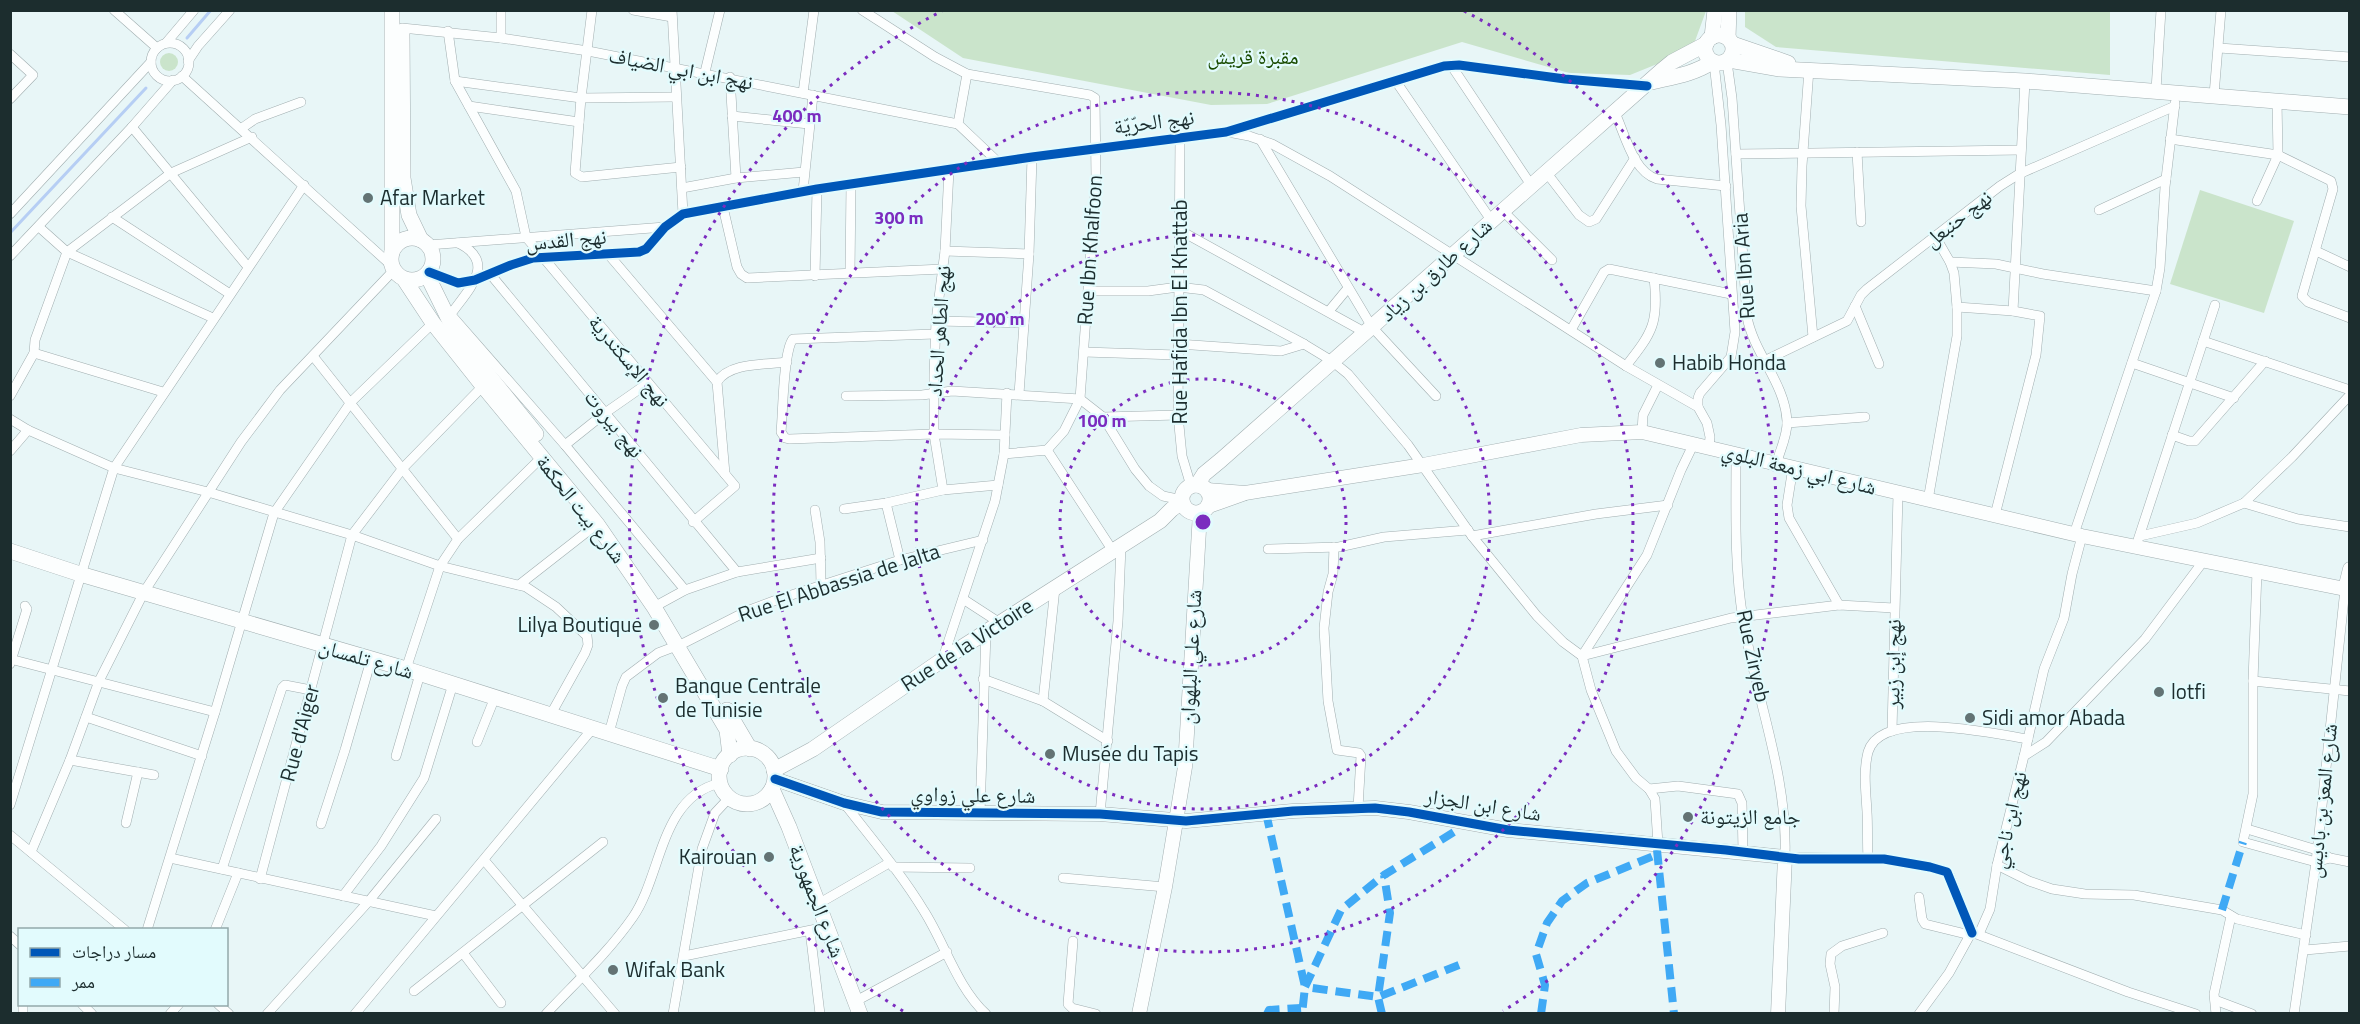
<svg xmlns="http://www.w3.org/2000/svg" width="2360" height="1024" font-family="'Titillium Web','Noto Naskh Arabic',sans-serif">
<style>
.green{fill:#cae4cb}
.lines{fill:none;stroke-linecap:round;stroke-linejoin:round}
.stream{stroke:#b6cef4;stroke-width:3}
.street-casing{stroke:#a1aeb0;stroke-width:10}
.secondary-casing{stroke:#a1aeb0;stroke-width:15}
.primary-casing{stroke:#a1aeb0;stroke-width:16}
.street{stroke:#fcfefe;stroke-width:9}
.secondary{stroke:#fcfefe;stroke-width:14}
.primary{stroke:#fcfefe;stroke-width:15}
.quiet{stroke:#3fa9f5;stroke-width:8;stroke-dasharray:15 8;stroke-linecap:butt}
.cycleway-casing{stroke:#e2fbfd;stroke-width:13}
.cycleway{stroke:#0057b8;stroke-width:9}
.ring{fill:none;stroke:#7b2cbf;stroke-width:3;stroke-dasharray:3 6}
.poi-dot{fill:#637374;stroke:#e2fbfd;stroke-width:2}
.labels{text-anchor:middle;stroke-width:4.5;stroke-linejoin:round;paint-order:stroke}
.park-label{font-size:21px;fill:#194b01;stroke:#e2fbfd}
.street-label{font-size:21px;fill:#1c2d2e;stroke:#e2fbfd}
.poi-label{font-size:21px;fill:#1c2d2e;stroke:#e2fbfd;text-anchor:start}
.centre{fill:#7b2cbf;stroke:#e2fbfd;stroke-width:3}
.ring-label{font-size:18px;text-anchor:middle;font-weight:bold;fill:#7b2cbf;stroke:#e2fbfd;stroke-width:4.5;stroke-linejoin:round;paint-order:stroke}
</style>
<rect width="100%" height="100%" fill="#e8f6f7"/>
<g class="green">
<polygon points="892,11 1706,11 1695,41 1672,58 1630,75 1569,73 1462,42 1267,104 1211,105 963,58"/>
<polygon points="1745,11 2110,11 2110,75 1776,47 1745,27"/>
<circle cx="169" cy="62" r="9"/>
<polygon points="2200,190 2294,221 2264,313 2170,284"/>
</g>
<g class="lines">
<g class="stream">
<polyline points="187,38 211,10"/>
<polyline points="10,233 146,88"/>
</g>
<defs>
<g id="street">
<polyline points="114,10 157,48"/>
<polyline points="592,10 581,98 575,173 582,177 681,167"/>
<polyline points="633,10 672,17"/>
<polyline points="672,10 683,214"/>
<polyline points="862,10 935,57 967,74 1090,95 1095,98 1096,180 1080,399 1064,431 1047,450"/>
<polyline points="402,28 501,38 588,51 958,124"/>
<polyline points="448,31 455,81 516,191 526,237 735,486 693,522"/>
<polyline points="501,38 501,10"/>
<polyline points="166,43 194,10"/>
<circle cx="170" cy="62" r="19"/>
<polyline points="2219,48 2350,57"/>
<polyline points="10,54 33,75 10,99"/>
<polyline points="188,61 198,46 230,10"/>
<path d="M1727 62 1732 98 1747 317C1754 354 1785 383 1787 421 1788 434 1780 450 1777 462"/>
<polyline points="1451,65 1531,185"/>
<polyline points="1809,69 1802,166 1801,206 1813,337"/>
<polyline points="705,72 720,10"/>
<polyline points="967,74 958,124 998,162"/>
<polyline points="182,76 392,266"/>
<polyline points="730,77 736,178"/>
<polyline points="1395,80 1491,220"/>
<polyline points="455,81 581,98 675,97"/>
<polyline points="2156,90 2161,10"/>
<polyline points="803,93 814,10"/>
<polyline points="2214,95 2221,10"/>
<polyline points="469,106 579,122"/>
<path d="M1615 113C1625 134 1633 172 1657 179L1726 186"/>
<polyline points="732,116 809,124"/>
<polyline points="132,127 248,267"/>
<polyline points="242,128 255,119 301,102"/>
<polyline points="1228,132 1249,136 1272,144 1330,176 1626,366 1698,407 1707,423 1710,437 1709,447"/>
<polyline points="1180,137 1178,415 1182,456 1191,486"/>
<polyline points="1260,139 1372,327 1436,396"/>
<polyline points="2170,139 2278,155 2331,181 2333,189 2302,296 2308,302 2350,318"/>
<polyline points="1857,152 1861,222"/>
<polyline points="1736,154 2021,150"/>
<polyline points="1546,172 1579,215 1589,222 1596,219 1635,158"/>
<polyline points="682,188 736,178 804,172"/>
<polyline points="803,191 813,95"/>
<polyline points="2257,201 2278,155 2277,101"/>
<polyline points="723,207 737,267 741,274 747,278 943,269"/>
<polyline points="1502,210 1552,260"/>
<polyline points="2099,210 2166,179"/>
<polyline points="10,214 151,62"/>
<polyline points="112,217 230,294"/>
<polyline points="39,227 67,252 213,318"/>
<polyline points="1181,231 1366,333"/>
<polyline points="428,245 665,227"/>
<polyline points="945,251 1029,254"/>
<polyline points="2316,251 2350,267"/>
<polyline points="609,255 717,382"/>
<polyline points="10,256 132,127 173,80"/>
<polyline points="1950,262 1996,264 2043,274 2156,291"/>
<polyline points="429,272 458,283 475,280 511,265 533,258 639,252 646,249 665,227 683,214 817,189 1032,157 1226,132 1444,66 1459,65 1565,79 1644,86"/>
<polyline points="850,273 851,184"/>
<polyline points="491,275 737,572"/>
<polyline points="815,276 817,189"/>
<polyline points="1088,291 1148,291 1178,287 1204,290 1304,344 1332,361 1348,374 1408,445 1472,536 1537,616 1563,642 1582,656 1591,690 1616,751 1636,778 1649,789 1655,799 1658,844"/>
<polyline points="1855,306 1879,364"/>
<polyline points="1957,307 2013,311 2040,316 2036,355 1995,515"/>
<polyline points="1329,311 1348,288"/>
<polyline points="2013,311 2025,81"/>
<path d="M451 314C468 290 498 262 458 243"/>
<polyline points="452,316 565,445 685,590"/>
<polyline points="936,321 1024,323"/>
<polyline points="1571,330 1604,272 1609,269 1731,294"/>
<path d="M935 334 793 339C783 351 783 413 781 432L785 438 789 439 934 434 1005 435"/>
<polyline points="2203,341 2350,390"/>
<polyline points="1178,344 1281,351 1304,344"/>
<polyline points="1084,352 1177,355"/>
<polyline points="34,353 163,392"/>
<polyline points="313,356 458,539"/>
<polyline points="1764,361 1847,321 1861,295 1867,289 2000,186 2019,174 2175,106"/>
<polyline points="2132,363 2234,398"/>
<path d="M1626 366C1653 332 1659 322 1654 278"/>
<polyline points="1019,394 1029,254 1032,157"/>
<polyline points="10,396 34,353 35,340 67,252 171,173 252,137"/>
<polyline points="846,396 922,395 952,391 1080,399 1103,417 1135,469 1149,486 1163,496 1182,500"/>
<polyline points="1698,407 1698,398 1700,393 1731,357 1735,332 1721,125 1714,63"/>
<polyline points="1103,417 1178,415"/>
<polyline points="10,419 28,430 114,468 208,492 352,535 440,566 526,587 556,607 587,636 588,645 585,653 551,714"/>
<polyline points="1787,423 1865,417"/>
<polyline points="1642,432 1643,415 1658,385"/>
<polyline points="2172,435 2189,441 2195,441 2265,361"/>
<polyline points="565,445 605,413 648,383"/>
<polyline points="10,451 28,430"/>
<polyline points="1004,454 1047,450 1113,551"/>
<path d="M1736 454C1736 509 1734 565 1743 619 1756 699 1788 775 1785 857L1884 859 1944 870 1950 876 1972 933"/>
<polyline points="1793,467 1787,505 1789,518 1839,605"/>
<path d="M725 474 717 382C729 362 766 365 787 362"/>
<polyline points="943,490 934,434 934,375 936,321 945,251 949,170"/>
<polyline points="1928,500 1957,336 1957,307 1954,273 1950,262 1935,236"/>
<polyline points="886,503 900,560"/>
<polyline points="2244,503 2298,519 2350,527"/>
<polyline points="844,509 886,503 943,490 998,485"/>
<polyline points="815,510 820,542 821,585"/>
<polyline points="2074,534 2156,291 2160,268 2165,187 2175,103"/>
<polyline points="1472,536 1596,514 1668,505"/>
<polyline points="2140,536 2197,523 2244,503 2292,457 2350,395"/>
<polyline points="2138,540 2215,305"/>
<polyline points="1334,547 1333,574 1328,592 1324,628 1328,701 1337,750 1359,753 1361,756 1358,808"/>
<polyline points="1268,549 1339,547 1384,537 1468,530"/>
<polyline points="2257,571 2253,681 2253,794 2243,842 2316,862 2330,858"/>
<polyline points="519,585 597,524"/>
<polyline points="963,599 1000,623"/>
<polyline points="654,607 685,590 737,572 821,558"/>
<polyline points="1582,656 1731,618 1839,605 1894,608"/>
<polyline points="1582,656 1647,555 1681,470 1694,443"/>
<polyline points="943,658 995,501 1004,454 1007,393"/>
<polyline points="10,659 215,712"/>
<polyline points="10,664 27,609 25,606"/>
<polyline points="406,669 440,566 458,539 542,457"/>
<polyline points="983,679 1043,701 1108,741"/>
<polyline points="2253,681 2350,691"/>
<polyline points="1043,701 1055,588"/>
<polyline points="86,717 202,756"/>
<polyline points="1892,731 1898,494"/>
<polyline points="609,733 622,686 626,677 658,653 684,643 747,611 779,599 900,560 983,540"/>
<polyline points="477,742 495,697"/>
<polyline points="396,756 420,674"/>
<polyline points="2024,756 2044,669 2064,618 2072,574 2082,536"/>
<polyline points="70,760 154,775"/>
<polyline points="1649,789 1678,786 1738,794 1742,803 1743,852"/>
<path d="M844 803C871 838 901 873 924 911 945 944 957 987 986 1014"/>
<polyline points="10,805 114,468 304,185"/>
<polyline points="980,813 986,632"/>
<polyline points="1100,814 1118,621 1121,546"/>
<polyline points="126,823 138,772"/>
<polyline points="321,824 345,750 371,660"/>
<polyline points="2247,829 2317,850 2330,858 2350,862"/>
<polyline points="10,835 125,930"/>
<polyline points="31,852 70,760 99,681 144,592 241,442 280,390 394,270"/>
<polyline points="170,858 436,916"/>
<path d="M1868 858C1867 843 1868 827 1867 812 1866 792 1863 772 1868 752 1881 707 1995 734 2028 739"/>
<polyline points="484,860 615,1014"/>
<polyline points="1997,865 2029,881 2052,889 2085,894 2134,895 2222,910 2237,919 2306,935"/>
<polyline points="893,867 970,868"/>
<polyline points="222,869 282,688 285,685 311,690"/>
<polyline points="1063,878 1165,887"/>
<polyline points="260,879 352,535 403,468 483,386"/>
<polyline points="343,896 381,846 424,778 453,684"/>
<polyline points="1919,897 1922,919 1925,924 1970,935"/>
<polyline points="818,904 889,863"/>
<polyline points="147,930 215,712 274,513 351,402 433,323"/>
<polyline points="215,930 238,873"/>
<polyline points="810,931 820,1014"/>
<polyline points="1979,934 1990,909 1997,865 2024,756 2046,742 2145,639 2205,559"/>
<polyline points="10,936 20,945"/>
<polyline points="1073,941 1068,1004 1072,1008 1096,1014"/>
<polyline points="2305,950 2350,946"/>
<polyline points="463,953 501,1003"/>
<polyline points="684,956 826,927"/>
<polyline points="414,991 603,842"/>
<polyline points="2215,1000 2252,1014"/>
<polyline points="856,1001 947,952"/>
<polyline points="23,1004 23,1014"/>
<polyline points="82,1004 92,1014"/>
<polyline points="218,1004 229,1014"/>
<polyline points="170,1014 179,1004"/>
<polyline points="267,1014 369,901 436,819"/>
<polyline points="355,1014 593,728"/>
<path d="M546 1014C576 982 608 953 633 917 662 875 660 797 720 783"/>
<polyline points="673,1014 702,849 715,813 729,798"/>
<polyline points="1834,1014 1835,987 1830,964 1831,954 1842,946 1883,933"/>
<polyline points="1919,1014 1949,973 1970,935 1974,933 2128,992 2196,1014"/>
<polyline points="2216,1014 2214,994 2231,916"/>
<polyline points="2294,1014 2316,862 2345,589"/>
</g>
<g id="secondary">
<polyline points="1207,490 1245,493 1423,465 1581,435 1642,432 2082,536 2350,590"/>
<polyline points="1209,506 1243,494"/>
<polyline points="2345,589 2350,569"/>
<polyline points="775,779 844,803 882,812 1100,814 1186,821 1293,811 1375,808 1409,812 1508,830 1785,857 1778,1014"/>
<polyline points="1139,1014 1165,887 1185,767 1200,513"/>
</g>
<g id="primary">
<polyline points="392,10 392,252"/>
<polyline points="402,33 403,178 409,215 421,240"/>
<circle cx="1719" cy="49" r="14"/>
<polyline points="1712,37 1715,10"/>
<polyline points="1728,38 1729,10"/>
<polyline points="1733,44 1788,63"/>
<polyline points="1729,60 1780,69 2025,81 2350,107"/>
<path d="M1652 82C1673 77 1694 74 1712 62"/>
<circle cx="412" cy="259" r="21"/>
<polyline points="427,275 457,336 536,434"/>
<polyline points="404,279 433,323 483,386 597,524 654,607 727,730 730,755"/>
<circle cx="1196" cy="499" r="14"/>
<polyline points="1197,485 1204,474 1221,460 1661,71 1672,62 1706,44"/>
<polyline points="10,551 80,574 406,669 721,769"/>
<polyline points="727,710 750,749"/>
<circle cx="747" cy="776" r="28"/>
<polyline points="774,770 813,749 942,660 1160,521 1172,509 1182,502"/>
<polyline points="772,789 789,827 860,1014"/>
</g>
</defs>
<use href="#street" class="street-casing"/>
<use href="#secondary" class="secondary-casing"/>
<use href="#primary" class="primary-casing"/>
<use href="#street" class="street"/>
<use href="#secondary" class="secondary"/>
<use href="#primary" class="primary"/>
<g class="quiet">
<polyline points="1266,813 1305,987 1302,1014"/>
<polyline points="1657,850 1674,1014"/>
<polyline points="2222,910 2243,842"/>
<polyline points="1459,965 1378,997 1305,987 1341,910 1384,875 1454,832 1461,822"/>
<polyline points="1267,1014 1269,1010 1301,1008"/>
<polyline points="1382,1014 1378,997 1390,913 1384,875"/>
<polyline points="1541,1014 1545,985 1536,954 1547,923 1562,901 1587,883 1656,855"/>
</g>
<defs>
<g id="cycleway">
<polyline points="429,272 458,283 475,280 511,265 533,258 639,252 646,249 665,227 683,214 817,189 1032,157 1226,132 1444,66 1459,65 1565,79 1647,86"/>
<polyline points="775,779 844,803 882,812 1100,814 1186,821 1293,811 1375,808 1409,812 1508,830 1726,850 1799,859 1884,859 1930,867 1947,872 1972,933"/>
</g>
</defs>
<use href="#cycleway" class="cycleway-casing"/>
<use href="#cycleway" class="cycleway"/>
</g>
<g class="ring">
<circle cx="1203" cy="522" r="143"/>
<circle cx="1203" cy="522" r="287"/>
<circle cx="1203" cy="522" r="430"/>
<path d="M903 1011A574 574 0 0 1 942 11M1464 11A574 574 0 0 1 1503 1011"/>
</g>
<g class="poi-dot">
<circle cx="368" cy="198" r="6"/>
<circle cx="1660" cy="363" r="6"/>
<circle cx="654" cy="625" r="6"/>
<circle cx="2159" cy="692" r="6"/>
<circle cx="663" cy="698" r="6"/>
<circle cx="1970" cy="718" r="6"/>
<circle cx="1050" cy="754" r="6"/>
<circle cx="1688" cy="817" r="6"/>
<circle cx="769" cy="857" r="6"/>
<circle cx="613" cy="970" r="6"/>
</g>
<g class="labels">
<g class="park-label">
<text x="1253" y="64">مقبرة قريش</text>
</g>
<g class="street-label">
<text transform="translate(681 69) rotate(11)" y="7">نهج ابن ابي الضياف</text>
<text transform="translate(1154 122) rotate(-7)" y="7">نهج الحرّيّة</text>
<text transform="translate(1958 219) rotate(-38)" y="7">نهج حنبعل</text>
<text transform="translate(566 240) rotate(-5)" y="7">نهج القدس</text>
<text transform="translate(1090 250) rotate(-86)" y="7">Rue Ibn Khalfoon</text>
<text transform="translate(1744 266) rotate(-94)" y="7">Rue Ibn Aria</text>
<text transform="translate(1436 270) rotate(-42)" y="7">شارع طارق بن زياد</text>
<text transform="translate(1180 312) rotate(-90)" y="7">Rue Hafida Ibn El Khattab</text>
<text transform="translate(939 331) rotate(-86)" y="7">نهج الطاهر الحداد</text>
<text transform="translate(629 361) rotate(50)" y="7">نهج الإسكندرية</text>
<text transform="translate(614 424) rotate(51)" y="7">نهج بيروت</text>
<text transform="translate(1799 469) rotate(14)" y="7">شارع ابي زمعة البلوي</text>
<text transform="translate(581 509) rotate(52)" y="7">شارع بيت الحكمة</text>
<text transform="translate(839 583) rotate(-18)" y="7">Rue El Abbassia de Jalta</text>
<text transform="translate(967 645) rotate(-33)" y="7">Rue de la Victoire</text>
<text transform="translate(1753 656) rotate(78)" y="7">Rue Ziryeb</text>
<text transform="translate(1191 657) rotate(-87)" y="7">شارع علي البلهوان</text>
<text transform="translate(366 659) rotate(16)" y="7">شارع تلمسان</text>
<text transform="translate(1893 664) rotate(-89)" y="7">نهج إبن زبير</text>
<text transform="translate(300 733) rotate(-75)" y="7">Rue d'Aiger</text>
<text transform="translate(973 795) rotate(1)" y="7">شارع علي زواوي</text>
<text transform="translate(2322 801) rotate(-84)" y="7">شارع المعز بن باديس</text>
<text transform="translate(1483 805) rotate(9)" y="7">شارع ابن الجزار</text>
<text transform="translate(2009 820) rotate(-77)" y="7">نهج ابن ناجي</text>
<text transform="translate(817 901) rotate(69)" y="7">شارع الجمهورية</text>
</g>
<g class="poi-label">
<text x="380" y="205">Afar Market</text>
<text x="1672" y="370">Habib Honda</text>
<text x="642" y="632" text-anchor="end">Lilya Boutique</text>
<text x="675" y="693">Banque Centrale<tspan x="675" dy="24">de Tunisie</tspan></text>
<text x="2171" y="699">lotfi</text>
<text x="1982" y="725">Sidi amor Abada</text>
<text x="1062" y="761">Musée du Tapis</text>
<text x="1700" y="824">جامع الزيتونة</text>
<text x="757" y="864" text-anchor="end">Kairouan</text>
<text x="625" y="977">Wifak Bank</text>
</g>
</g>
<circle cx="1203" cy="522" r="9" class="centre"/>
<g class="ring-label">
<text x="797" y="122">400 m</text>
<text x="899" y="224">300 m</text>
<text x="1000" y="325">200 m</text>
<text x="1102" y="427">100 m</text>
</g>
<rect width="2360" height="1024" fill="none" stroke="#1c2d2e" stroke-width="24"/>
<rect x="18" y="928" width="210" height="78" fill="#e2fbfd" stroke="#93a9aa" stroke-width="1.5"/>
<rect x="30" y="948" width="30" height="9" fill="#0057b8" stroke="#93a9aa" stroke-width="1.5"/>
<text x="72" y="958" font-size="18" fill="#1c2d2e">مسار دراجات</text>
<rect x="30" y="978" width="30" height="9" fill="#3fa9f5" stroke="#93a9aa" stroke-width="1.5"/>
<text x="72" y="988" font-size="18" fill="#1c2d2e">ممر</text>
</svg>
